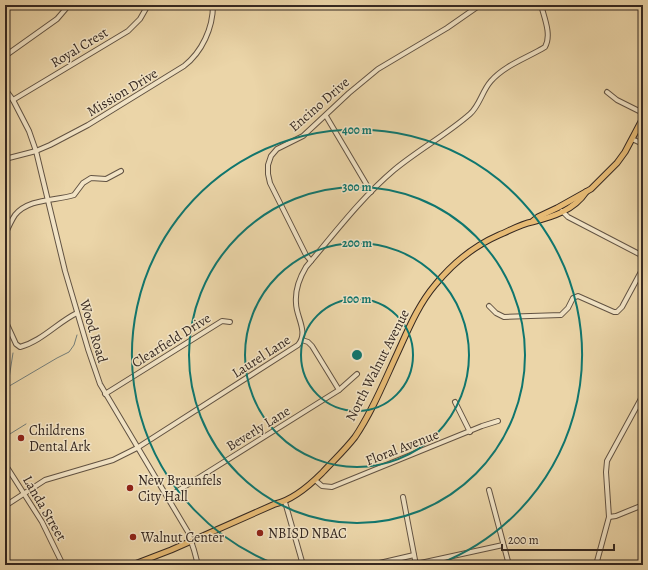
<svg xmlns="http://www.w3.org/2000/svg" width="648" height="570" font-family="Alegreya,serif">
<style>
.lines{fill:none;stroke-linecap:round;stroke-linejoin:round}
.stream{stroke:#737d79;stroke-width:1}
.minor-casing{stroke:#625343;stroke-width:6}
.major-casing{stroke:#352821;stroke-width:7}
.minor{stroke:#f2e4c6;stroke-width:4}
.major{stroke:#e6ba74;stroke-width:5}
.ring{fill:none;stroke:#0f766e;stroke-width:2}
.poi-dot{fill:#8f2418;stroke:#f2e4c6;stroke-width:1.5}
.labels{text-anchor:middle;stroke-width:3;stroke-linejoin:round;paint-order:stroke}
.street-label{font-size:14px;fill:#352821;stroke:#f2e4c6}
.poi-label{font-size:14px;fill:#352821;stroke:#f2e4c6;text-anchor:start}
.centre{fill:#0f766e;stroke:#f2e4c6;stroke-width:2}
.ring-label{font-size:12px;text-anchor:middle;font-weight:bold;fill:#0f766e;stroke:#f2e4c6;stroke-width:3;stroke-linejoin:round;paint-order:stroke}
</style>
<rect width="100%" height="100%" fill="#ebd5a8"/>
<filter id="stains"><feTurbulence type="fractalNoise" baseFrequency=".005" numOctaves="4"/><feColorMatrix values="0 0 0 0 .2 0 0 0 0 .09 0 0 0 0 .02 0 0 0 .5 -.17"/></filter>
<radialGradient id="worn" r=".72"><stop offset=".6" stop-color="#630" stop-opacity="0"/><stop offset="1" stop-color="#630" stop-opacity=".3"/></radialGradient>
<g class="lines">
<g class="stream">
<polyline points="5,388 8,385 13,353"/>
<polyline points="6,388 57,358 69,352 74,345 77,335"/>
<polyline points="5,437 26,424"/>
</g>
<defs>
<g id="minor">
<polyline points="5,56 57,19 69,5"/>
<polyline points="5,89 13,100 29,131 36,151 65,271 88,349 100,384 188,532 194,550 198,565"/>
<polyline points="607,92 617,100 643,113"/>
<polyline points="13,100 128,31 140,19 148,5"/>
<polyline points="326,116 371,192"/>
<polyline points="632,139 643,144"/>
<path d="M5 159 36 151 50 145 88 125 184 66C202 52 213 28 213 5"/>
<polyline points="562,211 568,217 643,256"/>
<path d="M5 235C8 228 11 221 15 215 29 198 56 201 74 195L83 183 91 178 106 179 121 171"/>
<polyline points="311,261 306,255 270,183 268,174 268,165 271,156 277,149 303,136 349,93 378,69 447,28 480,5"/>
<polyline points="489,306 496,313 504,317 561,315 568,308 573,298 578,296 614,312 617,312 622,307 643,268"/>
<path d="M5 320 16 344 20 347C42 341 58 322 77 313"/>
<polyline points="302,340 308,342 312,346 339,390"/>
<polyline points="105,394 222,321 230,322"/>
<polyline points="455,402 470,432"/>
<polyline points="5,464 42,522 63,565"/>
<polyline points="315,480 322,486 332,487 482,426 498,421"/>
<polyline points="489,490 509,565"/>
<polyline points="168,497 339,390 357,374"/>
<polyline points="403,497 416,565"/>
<polyline points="285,502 303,565"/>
<path d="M5 506 45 480 113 460 137 448 298 345C309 332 296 317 296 303 295 291 300 277 306 267 334 234 361 198 394 170 418 150 446 135 470 114 480 105 482 91 491 81 505 65 527 58 545 47 552 35 544 17 541 5"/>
<polyline points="609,517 616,516 643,505"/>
<polyline points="416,564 503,545"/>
<polyline points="371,565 414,555"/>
<polyline points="596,565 609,517 606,472 607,461 643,395"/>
</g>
<g id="major">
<polyline points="533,221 538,217 557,208 591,189 617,163 625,152 643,118"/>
<path d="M132 565 171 550 275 504C293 500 309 486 322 473 333 461 345 450 355 437 372 412 384 382 397 354 408 330 418 305 435 285 452 264 474 246 499 235 509 231 521 224 532 222 553 217 574 210 586 192"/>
</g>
</defs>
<use href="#minor" class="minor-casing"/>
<use href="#major" class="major-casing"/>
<use href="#minor" class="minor"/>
<use href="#major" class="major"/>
</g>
<g class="ring">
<circle cx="357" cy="355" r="56"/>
<circle cx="357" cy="355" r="112"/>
<circle cx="357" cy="355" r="168"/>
<path d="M275 564A225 225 0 1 1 439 564"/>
</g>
<g class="poi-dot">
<circle cx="21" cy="438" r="4"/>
<circle cx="130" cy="488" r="4"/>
<circle cx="260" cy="533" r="4"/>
<circle cx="133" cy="537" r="4"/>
</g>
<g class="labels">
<g class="street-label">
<text transform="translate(79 47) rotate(-31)" y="5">Royal Crest</text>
<text transform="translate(122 92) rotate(-31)" y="5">Mission Drive</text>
<text transform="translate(319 104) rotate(-41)" y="5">Encino Drive</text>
<text transform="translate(94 331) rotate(73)" y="5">Wood Road</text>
<text transform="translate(171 340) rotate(-32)" y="5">Clearfield Drive</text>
<text transform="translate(261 356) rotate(-33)" y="5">Laurel Lane</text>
<text transform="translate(377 365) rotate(-63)" y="5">North Walnut Avenue</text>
<text transform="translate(258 428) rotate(-32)" y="5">Beverly Lane</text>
<text transform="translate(402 447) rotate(-21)" y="5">Floral Avenue</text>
<text transform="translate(45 508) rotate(60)" y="5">Landa Street</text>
</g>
<g class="poi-label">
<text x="29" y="435">Childrens<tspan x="29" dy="16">Dental Ark</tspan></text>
<text x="138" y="485">New Braunfels<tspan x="138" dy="16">City Hall</tspan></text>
<text x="268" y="538">NBISD NBAC</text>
<text x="141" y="542">Walnut Center</text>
</g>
</g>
<circle cx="357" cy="355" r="6" class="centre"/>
<g class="ring-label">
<text x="357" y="134">400 m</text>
<text x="357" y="191">300 m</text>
<text x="357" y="247">200 m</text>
<text x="357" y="303">100 m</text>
</g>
<rect width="648" height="570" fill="none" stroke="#ebd5a8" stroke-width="20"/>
<rect x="6" y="6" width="636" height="558" fill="none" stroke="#352821" stroke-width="2"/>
<rect x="10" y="10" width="628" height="550" fill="none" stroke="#352821"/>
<path d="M502 544v6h112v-6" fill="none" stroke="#352821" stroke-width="2"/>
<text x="508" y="544" font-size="12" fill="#352821" stroke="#f2e4c6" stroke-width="3" paint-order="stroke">200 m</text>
<rect width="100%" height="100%" filter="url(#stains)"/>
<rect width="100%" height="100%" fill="url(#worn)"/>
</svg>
